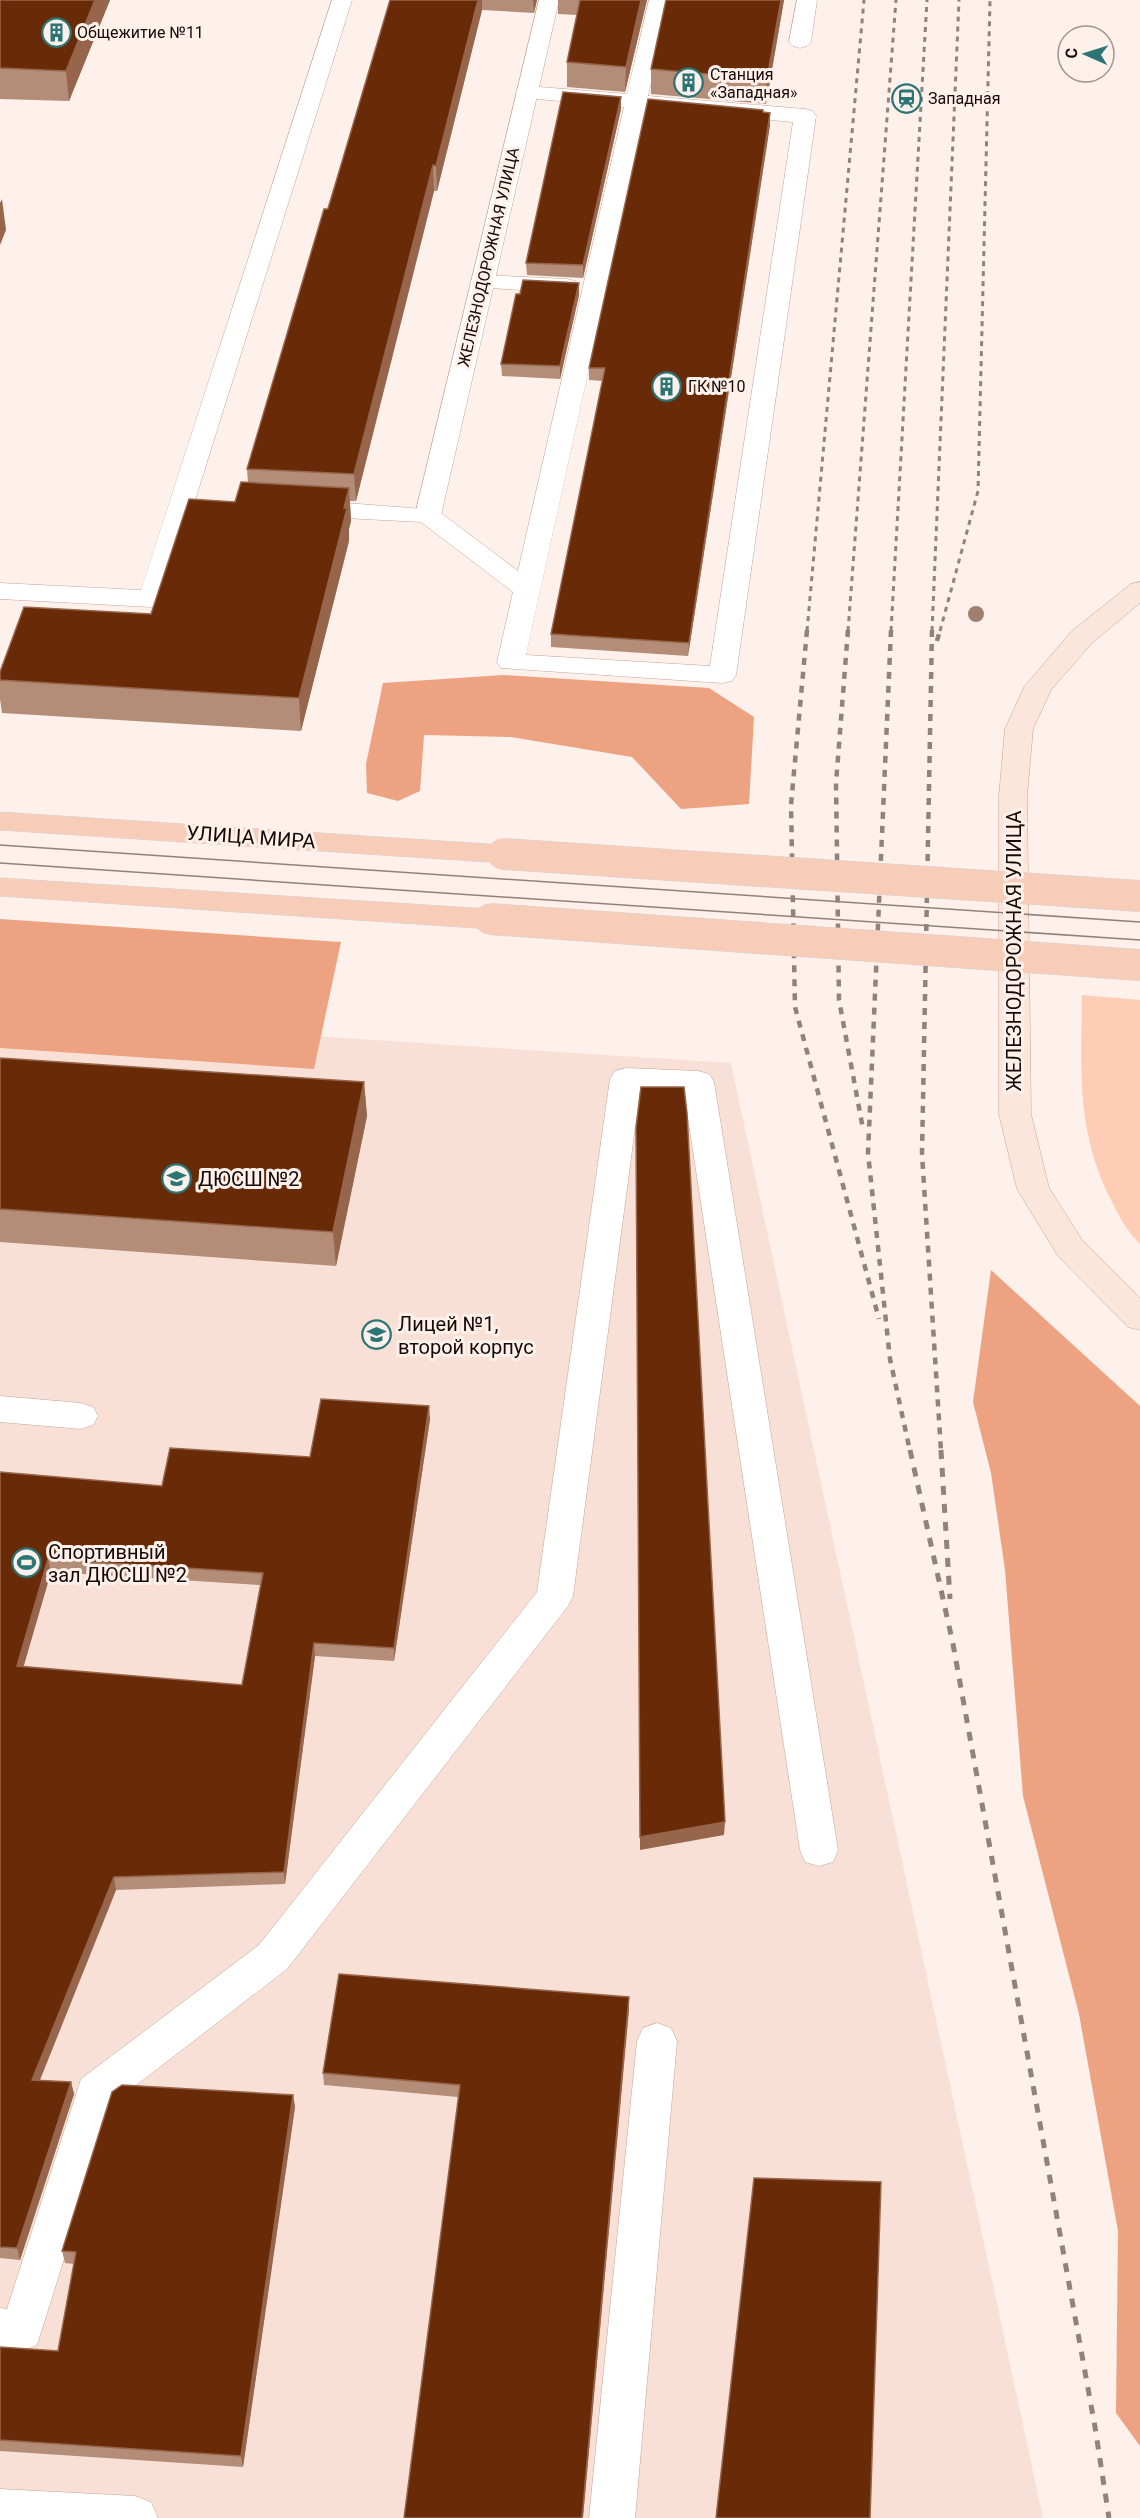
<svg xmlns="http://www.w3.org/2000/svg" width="1140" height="2518" font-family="Roboto,sans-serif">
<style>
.built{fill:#f9e0d6}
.green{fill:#ffccb6}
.forest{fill:#eda281}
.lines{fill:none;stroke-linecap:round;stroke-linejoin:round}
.service-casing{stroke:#c3a496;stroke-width:1}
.minor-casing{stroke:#c3a496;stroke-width:1}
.secondary-casing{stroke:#c3a496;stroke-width:1}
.primary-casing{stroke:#d5d3d2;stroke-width:1}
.service{fill:#fff;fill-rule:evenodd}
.minor{fill:#fff;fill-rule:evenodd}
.secondary{fill:#fbe6dc;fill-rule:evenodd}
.primary{fill:#f7ccb9;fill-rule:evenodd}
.tram{stroke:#8f837e;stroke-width:1.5}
.rail-far2{stroke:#8f837e;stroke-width:3;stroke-dasharray:5 5;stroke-linecap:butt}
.rail-far1{stroke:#8f837e;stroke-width:4.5;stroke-dasharray:7 7;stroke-linecap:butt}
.rail{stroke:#8f837e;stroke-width:5;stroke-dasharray:9 9;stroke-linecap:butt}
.primary-bridge-casing{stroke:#d5d3d2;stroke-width:32;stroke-linecap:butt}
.primary-bridge{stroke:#f7ccb9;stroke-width:31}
.tree{fill:#9f7f6f}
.wall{fill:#b48d78;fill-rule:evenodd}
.shaded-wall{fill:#96654b}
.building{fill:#692a07;stroke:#96654b;stroke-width:1.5;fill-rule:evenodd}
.labels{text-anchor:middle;stroke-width:6;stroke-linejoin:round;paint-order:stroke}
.far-poi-label{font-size:16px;fill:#150a06;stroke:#fef0ea;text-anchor:start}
.far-street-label{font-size:16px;fill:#150a06;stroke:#fef0ea}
.street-label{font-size:20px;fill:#150a06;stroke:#fef0ea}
.poi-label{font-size:20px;fill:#150a06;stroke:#fef0ea;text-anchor:start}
</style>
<rect width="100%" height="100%" fill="#fef0ea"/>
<polygon class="built" points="0,1016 731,1063 1043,2518 0,2518"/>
<path class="green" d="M1082 995 1140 1000V1244C1127 1231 1120 1218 1112 1202 1076 1132 1081 1071 1082 995Z"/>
<g class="forest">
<polygon points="503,675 709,688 754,717 749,804 681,809 632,757 511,737 424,735 420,791 398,801 367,793 366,764 383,683"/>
<polygon points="0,919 341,942 314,1069 0,1048"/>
<polygon points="991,1270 1140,1406 1140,2446 1116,2413 1118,2231 1079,2014 1023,1796 1005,1570 991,1473 973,1402"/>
</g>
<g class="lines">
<defs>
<g id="service">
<polygon points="332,0 352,0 164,599 160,605 151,607 0,599 0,583 141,590"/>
<path d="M649 0H669L648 96 805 109 813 111 816 116 736 675 732 681 722 683 501 668 497 662 513 592 421 522 306 516 297 513 293 508 297 503 306 500 437 510 518 571 624 107 527 98 519 97 516 92 519 87 527 86 627 94ZM646 109 793 122 710 666 526 655Z"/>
<polygon points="797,0 817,0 811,42 807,46 800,48 793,46 789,42"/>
<polygon points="482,275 567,279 575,281 579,286 575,291 567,293 474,287 470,282 474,277"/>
<polygon points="626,1068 698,1071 709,1074 714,1082 838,1850 833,1862 819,1866 805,1862 800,1850 684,1092 640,1090 573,1596 568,1606 287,1969 113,2103 37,2345 22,2351 0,2350 0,2308 7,2309 81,2079 259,1945 537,1592 610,1079 615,1071"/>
<polygon points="0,1396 81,1403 93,1407 98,1416 93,1425 81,1429 0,1422"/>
<polygon points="657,2023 671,2028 677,2041 635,2518 589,2518 637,2041 643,2028"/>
<polygon points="0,2489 135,2496 151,2502 158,2518 0,2518"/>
</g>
<polygon id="minor" points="539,0 559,0 441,515 437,520 428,523 419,520 415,515"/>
<polygon id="secondary" points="1140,582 1140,603 1092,643 1051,690 1033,729 1027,796 1031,1114 1049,1188 1082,1240 1140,1298 1140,1330 1128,1327 1058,1256 1017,1189 999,1114 999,796 1005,729 1024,687 1072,631 1131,584"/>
<g id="primary">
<polygon points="0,812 503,845 513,848 518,854 513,860 503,863 0,830"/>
<polygon points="0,878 490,909 500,912 505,919 500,926 490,929 0,896"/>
</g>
</defs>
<use href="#service" class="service-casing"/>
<use href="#minor" class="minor-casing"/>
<use href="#secondary" class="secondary-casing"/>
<use href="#primary" class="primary-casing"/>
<use href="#service" class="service"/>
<use href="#minor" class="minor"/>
<use href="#secondary" class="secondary"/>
<use href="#primary" class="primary"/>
<g class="tram">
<polyline points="0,845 1140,922"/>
<polyline points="0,863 1140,940"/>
</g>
<g class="rail-far2">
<polyline points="807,631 864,0"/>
<polyline points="848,631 896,0"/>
<polyline points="891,631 927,0"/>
<polyline points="932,631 959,0"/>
<polyline points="940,631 978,491 990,0"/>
</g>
<g class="rail-far1">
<polyline points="807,630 791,805 795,1007 879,1319"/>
<polyline points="848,630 836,783 839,1000 863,1129"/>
<polyline points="891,630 868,1153 890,1359 910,1451"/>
<polyline points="932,630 922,1154 941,1451"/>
<polyline points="937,641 940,630"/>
</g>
<g class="rail">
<polyline points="910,1450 953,1644 1095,2427 1109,2518"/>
<polyline points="941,1450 950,1599"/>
</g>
<defs>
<g id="primary-bridge">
<polyline points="503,854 1140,896"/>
<polyline points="490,919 1140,965"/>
</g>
</defs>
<use href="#primary-bridge" class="primary-bridge-casing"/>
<use href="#primary-bridge" class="primary-bridge"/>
</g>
<circle class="tree" cx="976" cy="614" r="8"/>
<g class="wall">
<polygon points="0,0 110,0 69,101 0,99"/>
<polygon points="390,0 537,0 534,13 482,10 437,191 434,191 356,501 350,501 351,521 349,529 349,541 301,731 2,713 0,699 0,672 151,614 235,502 248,483 247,469 358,109"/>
<polygon points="558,0 647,0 625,92 567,87 567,62 577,15 558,14"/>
<polygon points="784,0 766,104 651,94 651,69"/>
<polygon points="621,109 583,278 527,275 526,263"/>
<polygon points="763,112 770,113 770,125 688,656 551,647 551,634 603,381 589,380 589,368"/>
<polygon points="520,294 579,295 560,379 502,376 501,364"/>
<polygon points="0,1058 364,1082 367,1116 336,1266 0,1242"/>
<path d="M430 1419 394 1661 315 1656 285 1884 116 1890 40 2080 71 2082 74 2094 20 2260 0 2258V1472L162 1486 310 1457ZM51 1572 260 1585 242 1685 23 1667Z"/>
<polygon points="629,2010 458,2097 324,2085 323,2073"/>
<polygon points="293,2095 295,2107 243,2467 0,2451 0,2347 58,2351 74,2264 65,2263 62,2251"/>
</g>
<g class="shaded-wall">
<polygon points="95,0 110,0 69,101 66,71"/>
<polygon points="478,0 482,0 482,10 437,191 436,166"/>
<polygon points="533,0 537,0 534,13"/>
<polygon points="641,0 647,0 625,92 626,67"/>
<polygon points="781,0 784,0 766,104 767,79"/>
<polygon points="621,97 621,109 583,278 583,265"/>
<polygon points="770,113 770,125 688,656 689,643"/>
<polygon points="433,165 434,191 356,501 354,474"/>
<polygon points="2,199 6,230 0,245 0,203"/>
<polygon points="579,283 579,295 560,379 560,366"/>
<polygon points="349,488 351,521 349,529 349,541 301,731 299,698"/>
<polygon points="364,1082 367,1116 336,1266 333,1232"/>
<polygon points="429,1406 430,1419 394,1661 394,1648"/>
<polygon points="48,1559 51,1572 20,1679 17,1666"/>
<polygon points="314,1643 315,1656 285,1884 284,1872"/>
<polygon points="725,1822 724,1835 640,1850 640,1837"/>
<polygon points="114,1877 116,1890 35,2092 32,2080"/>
<polygon points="629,1997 629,2010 583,2518 582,2518"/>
<polygon points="71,2082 74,2094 20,2260 17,2248"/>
<polygon points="293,2095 295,2107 243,2467 241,2456"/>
</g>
<g class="building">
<polygon points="0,0 95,0 66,71 0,68"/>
<polygon points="390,0 478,0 436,166 433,165 354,474 247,469 324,209 328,209"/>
<polygon points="580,0 641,0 626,67 567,62"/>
<polygon points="666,0 781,0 767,79 651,69"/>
<polygon points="563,92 621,97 583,265 526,263"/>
<polygon points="648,99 763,110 763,112 770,113 689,643 551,634 605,368 589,368"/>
<polygon points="523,280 579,283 560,366 501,364 516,294 520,294"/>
<polygon points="241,482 349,488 344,508 347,508 299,698 0,680 0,672 24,607 151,614 189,499 235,502"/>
<polygon points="0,1058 364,1082 333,1232 0,1209"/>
<polygon points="641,1087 684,1087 687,1113 725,1822 640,1837 636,1128"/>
<path d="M321 1399 429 1406 394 1648 314 1643 284 1872 114 1877 32 2080 71 2082 17 2248 0 2247V1472L162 1486 170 1448 310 1457ZM48 1559 263 1573 242 1685 17 1666Z"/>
<polygon points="339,1974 629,1997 582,2518 404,2518 460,2085 323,2073"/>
<polygon points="122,2085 293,2095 241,2456 0,2440 0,2347 58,2351 76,2252 62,2251 112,2092"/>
<polygon points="754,2178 881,2182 870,2518 716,2518"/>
</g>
<defs>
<symbol id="building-ring" viewBox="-11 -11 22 22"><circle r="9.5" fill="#fef0ea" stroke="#2b7575" stroke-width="1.5"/><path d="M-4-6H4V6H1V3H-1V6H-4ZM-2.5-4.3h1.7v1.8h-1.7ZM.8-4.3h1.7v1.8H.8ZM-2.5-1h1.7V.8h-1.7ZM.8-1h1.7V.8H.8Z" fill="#2b7575"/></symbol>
<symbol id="station-ring" viewBox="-11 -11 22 22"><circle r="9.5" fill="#fef0ea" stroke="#2b7575" stroke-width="1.5"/><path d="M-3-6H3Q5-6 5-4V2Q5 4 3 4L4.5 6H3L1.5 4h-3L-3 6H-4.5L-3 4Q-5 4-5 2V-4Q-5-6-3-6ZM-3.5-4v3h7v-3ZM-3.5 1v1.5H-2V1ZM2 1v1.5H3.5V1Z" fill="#2b7575"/></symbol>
<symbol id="school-ring" viewBox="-11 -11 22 22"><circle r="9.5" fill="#fef0ea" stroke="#2b7575" stroke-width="1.5"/><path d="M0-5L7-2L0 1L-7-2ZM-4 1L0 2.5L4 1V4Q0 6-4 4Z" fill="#2b7575"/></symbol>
<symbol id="stadium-ring" viewBox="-11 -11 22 22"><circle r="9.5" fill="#fef0ea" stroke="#2b7575" stroke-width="1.5"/><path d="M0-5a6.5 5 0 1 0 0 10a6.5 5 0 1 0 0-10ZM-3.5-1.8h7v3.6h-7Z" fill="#2b7575"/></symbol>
</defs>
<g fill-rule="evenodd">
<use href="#building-ring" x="40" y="16" width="33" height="33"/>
<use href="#building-ring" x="672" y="66" width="33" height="33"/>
<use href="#station-ring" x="890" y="82" width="33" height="33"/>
<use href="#building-ring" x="650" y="370" width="33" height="33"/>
<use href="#school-ring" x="160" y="1162" width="33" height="33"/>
<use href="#school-ring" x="360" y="1318" width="33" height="33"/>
<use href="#stadium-ring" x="10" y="1546" width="33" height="33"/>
</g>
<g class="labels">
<g class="far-poi-label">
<text x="77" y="38">Общежитие №11</text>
<text x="710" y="80">Станция<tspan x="710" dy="18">«Западная»</tspan></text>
<text x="928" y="104">Западная</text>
<text x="688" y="392">ГК №10</text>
</g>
<g class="far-street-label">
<text transform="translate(488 257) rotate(-77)" y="6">ЖЕЛЕЗНОДОРОЖНАЯ УЛИЦА</text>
</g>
<g class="street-label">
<text transform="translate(251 837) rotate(4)" y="7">УЛИЦА МИРА</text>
<text transform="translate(1014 951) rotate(-90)" y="7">ЖЕЛЕЗНОДОРОЖНАЯ УЛИЦА</text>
</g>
<g class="poi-label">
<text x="198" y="1186">ДЮСШ №2</text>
<text x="398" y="1331">Лицей №1,<tspan x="398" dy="23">второй корпус</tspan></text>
<text x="48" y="1559">Спортивный<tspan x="48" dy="23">зал ДЮСШ №2</tspan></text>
</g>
</g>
<g transform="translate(1086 54) rotate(273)"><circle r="28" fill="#fef0ea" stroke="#a1948f" stroke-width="1.5"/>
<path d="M0-4.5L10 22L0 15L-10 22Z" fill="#2b7575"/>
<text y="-9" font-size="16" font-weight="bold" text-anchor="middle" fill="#150a06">С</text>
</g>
</svg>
